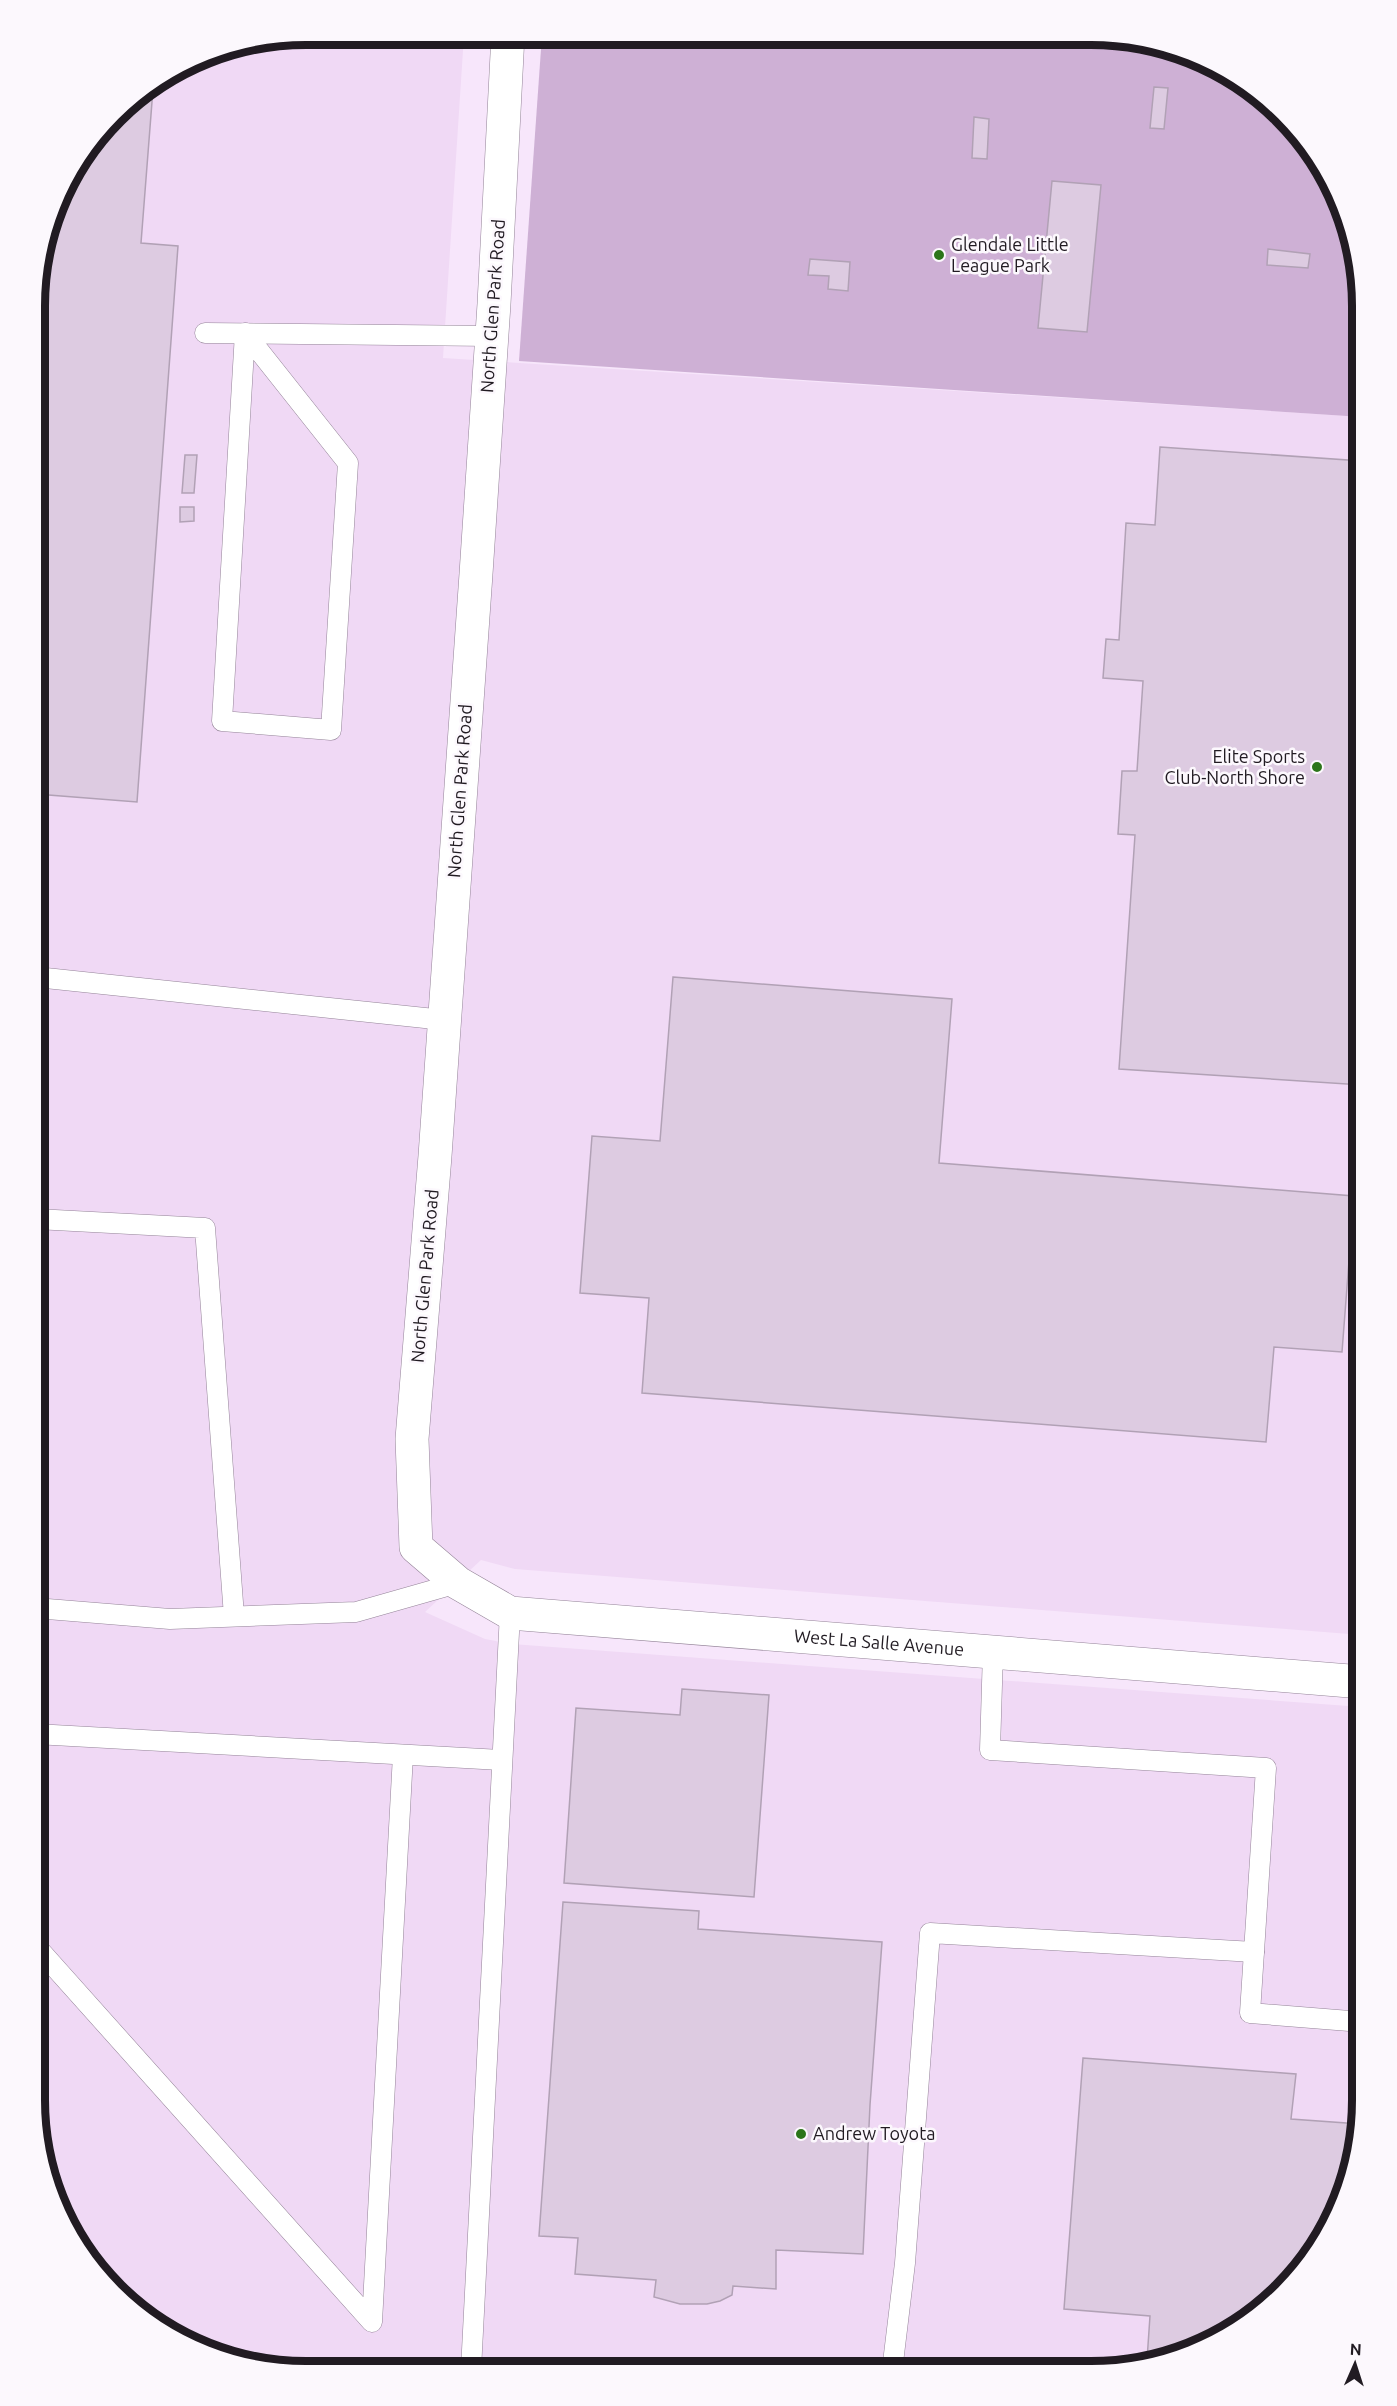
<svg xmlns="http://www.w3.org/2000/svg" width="1397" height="2406" font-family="Ubuntu,sans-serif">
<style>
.built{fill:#f0d9f5}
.green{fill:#ceb0d5}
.building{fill:#ddcbe1;stroke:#b1a1b5;stroke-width:1.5}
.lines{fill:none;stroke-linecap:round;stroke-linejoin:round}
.service-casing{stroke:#948498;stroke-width:21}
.minor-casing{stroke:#948498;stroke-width:34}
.service{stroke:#fff;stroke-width:20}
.minor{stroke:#fff;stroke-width:33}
.poi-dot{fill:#2c751a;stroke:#fcf8fd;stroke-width:2}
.labels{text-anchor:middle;stroke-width:5;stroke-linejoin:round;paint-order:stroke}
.poi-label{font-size:18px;fill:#211b22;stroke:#fcf8fd;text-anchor:start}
.street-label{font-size:18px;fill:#211b22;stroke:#fcf8fd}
.rim{fill:none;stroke:#211b22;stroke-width:8}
</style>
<rect width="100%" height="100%" fill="#f7e6fb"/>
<polygon class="built" points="306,35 464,35 443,358 1362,417 1362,1635 515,1569 481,1560 425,1612 485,1639 512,1644 1362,1707 1362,2118 1342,2203 1307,2265 1256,2315 1194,2351 1091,2371 271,2369 202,2351 141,2315 90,2265 55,2203 35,2100 37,271 63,186 127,102 203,55"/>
<polygon class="green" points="542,35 1126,37 1195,55 1256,91 1307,141 1342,203 1362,306 1362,417 519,361"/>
<g class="building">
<polygon points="1154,87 1168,88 1164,129 1150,128"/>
<polygon points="149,88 153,89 141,243 178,246 137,802 36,794 37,271 63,186 127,102"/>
<polygon points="974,117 989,119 987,159 972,158"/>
<polygon points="1052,181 1101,185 1087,332 1038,328"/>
<polygon points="1268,249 1310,254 1308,268 1267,265"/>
<polygon points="810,259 850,262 848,291 828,289 829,276 808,275"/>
<polygon points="1160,447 1362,461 1362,1085 1119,1069 1135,835 1118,834 1122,771 1137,771 1143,681 1103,678 1106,639 1119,640 1126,523 1155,525"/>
<polygon points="185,455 197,455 194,493 182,493"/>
<polygon points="180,507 194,507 194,521 180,522"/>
<polygon points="673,977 952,999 939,1163 1354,1196 1342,1352 1274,1347 1266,1442 642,1393 649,1298 580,1293 592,1136 660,1141"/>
<polygon points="682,1689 769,1695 754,1897 564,1883 576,1708 680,1715"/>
<polygon points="563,1902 699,1911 698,1929 882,1942 870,2105 863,2254 776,2250 776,2289 733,2286 732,2295 720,2301 707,2304 680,2304 654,2297 656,2280 575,2274 578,2238 539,2236"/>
<polygon points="1083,2058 1296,2074 1291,2119 1360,2124 1342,2203 1307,2265 1256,2315 1194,2351 1147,2360 1150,2316 1064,2309"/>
</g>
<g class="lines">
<defs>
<g id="service">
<polyline points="205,333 491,336"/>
<polygon points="245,333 348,463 331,730 222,721"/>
<polyline points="36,977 444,1020"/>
<polyline points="36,1219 205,1228 234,1616"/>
<polyline points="35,1608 170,1619 356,1612 458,1583"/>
<polyline points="993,1651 990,1750 1266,1768 1250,2013 1362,2022"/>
<polyline points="35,1734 501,1760"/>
<polyline points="35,1945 372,2322 403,1755"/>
<polyline points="472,2368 504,2370"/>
<polyline points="471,2370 510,1613"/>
<polyline points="892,2371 905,2263 930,1933 1254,1952"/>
</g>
<g id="minor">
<path id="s1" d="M508 35 494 304 476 574 435 1156 412 1439 416 1547 458 1583 510 1613 1362 1682"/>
</g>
</defs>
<use href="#service" class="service-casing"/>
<use href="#minor" class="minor-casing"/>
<use href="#service" class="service"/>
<use href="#minor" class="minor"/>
</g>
<g class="poi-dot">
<circle cx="939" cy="255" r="6"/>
<circle cx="1317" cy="767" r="6"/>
<circle cx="801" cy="2134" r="6"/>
</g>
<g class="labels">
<g class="poi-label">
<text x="951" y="251">Glendale Little<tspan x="951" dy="21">League Park</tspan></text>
<text x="1305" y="763" text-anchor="end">Elite Sports<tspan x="1305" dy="21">Club-North Shore</tspan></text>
<text x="813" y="2140">Andrew Toyota</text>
</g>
<g class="street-label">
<text transform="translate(493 306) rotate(-86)" y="6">North Glen Park Road</text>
<text transform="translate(460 791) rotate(-86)" y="6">North Glen Park Road</text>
<text transform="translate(425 1276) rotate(-85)" y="6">North Glen Park Road</text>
<text dy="6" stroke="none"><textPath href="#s1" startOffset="2001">West La Salle Avenue</textPath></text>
</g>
</g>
<path d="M0 0H1397V2406H0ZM306 45H1091A261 261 0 0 1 1352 306V2100A261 261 0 0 1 1091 2361H306A261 261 0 0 1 45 2100V306A261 261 0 0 1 306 45Z" fill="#fcf8fd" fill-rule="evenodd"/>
<path class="rim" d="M306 45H1091A261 261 0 0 1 1352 306V2100A261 261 0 0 1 1091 2361H306A261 261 0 0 1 45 2100V306A261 261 0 0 1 306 45Z"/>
<g transform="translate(1355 2364) rotate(3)" stroke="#fcf8fd" stroke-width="4.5" paint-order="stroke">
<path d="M0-4.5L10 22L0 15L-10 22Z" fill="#211b22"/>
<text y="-9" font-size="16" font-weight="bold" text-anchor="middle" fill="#211b22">N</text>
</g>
</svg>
